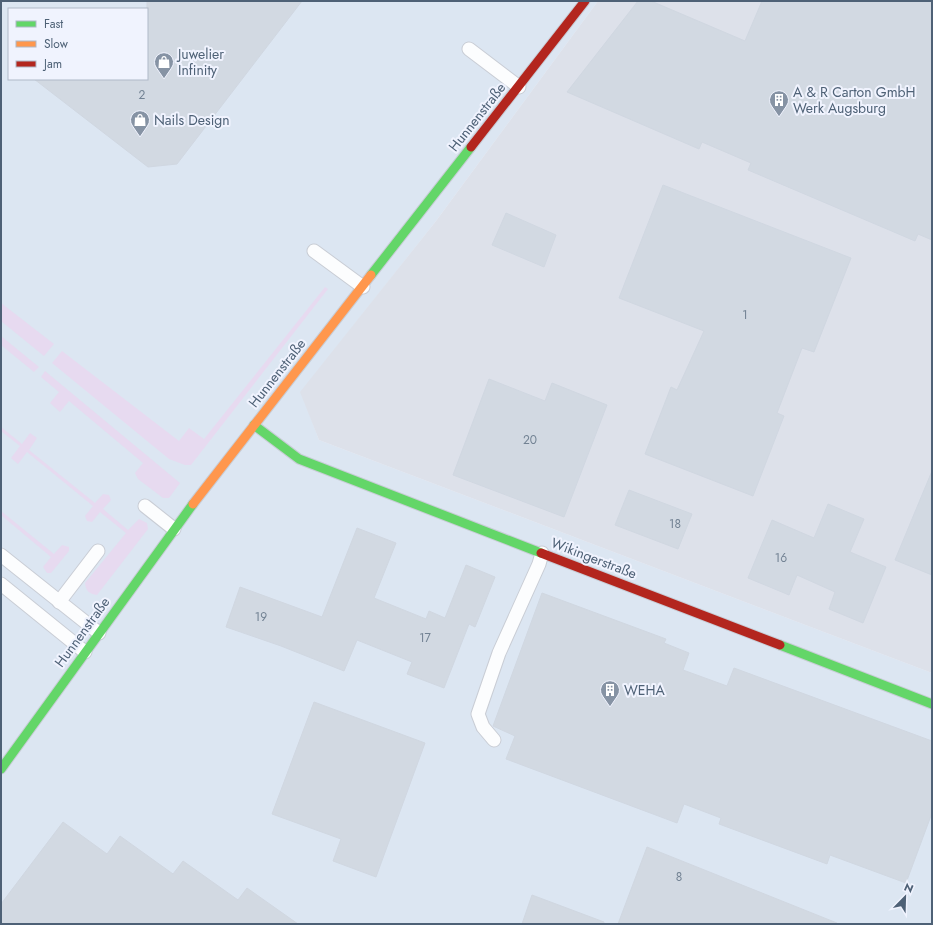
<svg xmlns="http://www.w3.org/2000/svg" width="933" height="925" font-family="Jost,sans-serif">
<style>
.commercial{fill:#dce6f2;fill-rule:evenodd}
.industrial{fill:#dde1ea}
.green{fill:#e7daf0}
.building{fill:#d2d9e2;stroke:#d0d7e1}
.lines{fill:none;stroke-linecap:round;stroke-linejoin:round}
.lane-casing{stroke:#c9cdd5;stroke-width:15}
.fast-casing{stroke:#c8cdd6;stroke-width:11}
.slow-casing{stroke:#c8cdd6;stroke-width:11}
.jam-casing{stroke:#c8cdd6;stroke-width:11}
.lane{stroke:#fcfdfe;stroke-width:13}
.fast{stroke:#63d668;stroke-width:9}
.slow{stroke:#ff974d;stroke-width:9}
.jam{stroke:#b3261e;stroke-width:9}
.labels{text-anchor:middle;stroke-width:4;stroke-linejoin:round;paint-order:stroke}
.number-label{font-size:12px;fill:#728293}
.poi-label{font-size:14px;fill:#4e6176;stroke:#f0f3fe;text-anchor:start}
.street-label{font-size:14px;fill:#4e6176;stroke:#f0f3fe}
</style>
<rect width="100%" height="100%" fill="#eef0f8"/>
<path class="commercial" d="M1 1H598L436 221 301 392 319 440 932 673V924H1ZM9 9H147V79H9Z"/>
<polygon class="industrial" points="598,1 932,1 932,673 319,440 300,392 436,221"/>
<g class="green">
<polygon points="325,287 328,289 191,465 185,465 169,459 52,363 62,351 179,441 189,428 204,439"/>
<polygon points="1,303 54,344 44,356 1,321"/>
<polygon points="1,336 39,367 34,372 1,345"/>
<polygon points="45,371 180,483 169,498 163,498 138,479 135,473 143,463 69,401 60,412 50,403 59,392 41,377"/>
<path d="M1 427 22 444 30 433 37 438 29 450 95 503 103 494 109 495 111 500 103 509 128 530 139 519 147 523 148 529 97 595C89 594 86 591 85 583L126 533 100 512 92 522 87 521 85 516 93 506 27 452 18 464 11 458 20 446 1 431Z"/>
<polygon points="1,511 54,554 62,545 69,547 69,551 51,573 47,573 43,567 51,557 1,515"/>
</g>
<g class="building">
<polygon points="147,1 302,1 177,164 148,167 34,79 147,79"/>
<polygon points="638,1 651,1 745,41 762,1 932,1 932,240 918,234 915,241 748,170 751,163 702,142 699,149 567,92"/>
<polygon points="663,185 851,258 814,352 802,348 777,413 784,416 753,496 645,454 671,387 677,390 704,331 619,298"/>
<polygon points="506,213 556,235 544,267 492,245"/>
<polygon points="489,379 545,401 552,383 607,405 564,517 453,475"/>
<polygon points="932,471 932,575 895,560"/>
<polygon points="629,490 692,514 678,549 615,525"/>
<polygon points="828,504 864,519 850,552 886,567 863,623 829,609 835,592 797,575 789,595 748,578 772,520 814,538"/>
<polygon points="357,528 396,543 374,598 426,619 429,611 445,618 466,565 495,577 475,627 469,624 444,688 407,674 412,662 357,640 344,671 281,646 226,627 240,587 322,617"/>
<polygon points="542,593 666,639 664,643 689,653 683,670 727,686 734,668 932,741 932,813 906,883 830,855 827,864 719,824 721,818 684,804 677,823 506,759 515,736 493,726"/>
<polygon points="314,702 425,743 376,877 333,861 341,839 272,814"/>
<polygon points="63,822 107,854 120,836 173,874 183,861 238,900 247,888 298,924 1,924 1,904"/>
<polygon points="647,847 837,923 837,924 618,924"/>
<polygon points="532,895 604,922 604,924 522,924"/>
</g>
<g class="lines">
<defs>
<g id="lane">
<polyline points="469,49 519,87"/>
<polyline points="314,251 363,287"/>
<polyline points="145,506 174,529"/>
<polyline points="1,555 99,633"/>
<polyline points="1,584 85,652"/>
<polyline points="59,602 98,551"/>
<polyline points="494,740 483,727 478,714 499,653 539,564 542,553"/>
</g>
<g id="fast">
<polyline points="371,275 471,147"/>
<polyline points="254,425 299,459 541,553"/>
<polyline points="780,645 932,704"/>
<polyline points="1,769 193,504"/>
</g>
<polyline id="slow" points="193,504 371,275"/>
<g id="jam">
<polyline points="471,147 585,1"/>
<polyline points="541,553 780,645"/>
</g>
</defs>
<use href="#lane" class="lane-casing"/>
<use href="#fast" class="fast-casing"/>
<use href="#slow" class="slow-casing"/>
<use href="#jam" class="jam-casing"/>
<use href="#lane" class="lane"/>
<use href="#fast" class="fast"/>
<use href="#slow" class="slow"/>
<use href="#jam" class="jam"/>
</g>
<defs>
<symbol id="shop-pin" viewBox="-11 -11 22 30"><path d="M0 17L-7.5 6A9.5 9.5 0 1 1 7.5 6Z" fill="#8693a4" stroke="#f0f3fe"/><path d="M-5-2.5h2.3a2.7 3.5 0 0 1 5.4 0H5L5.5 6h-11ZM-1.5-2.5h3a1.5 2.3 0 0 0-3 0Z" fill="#fff"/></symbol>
<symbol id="building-pin" viewBox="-11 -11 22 30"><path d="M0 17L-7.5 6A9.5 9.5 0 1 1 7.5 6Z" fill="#8693a4" stroke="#f0f3fe"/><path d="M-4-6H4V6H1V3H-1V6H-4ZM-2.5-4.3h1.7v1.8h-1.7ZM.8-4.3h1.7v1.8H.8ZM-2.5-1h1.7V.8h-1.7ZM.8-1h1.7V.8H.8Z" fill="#fff"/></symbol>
</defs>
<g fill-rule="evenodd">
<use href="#shop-pin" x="153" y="51" width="22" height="30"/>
<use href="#building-pin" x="768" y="89" width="22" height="30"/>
<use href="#shop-pin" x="129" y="109" width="22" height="30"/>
<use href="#building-pin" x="599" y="679" width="22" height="30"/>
</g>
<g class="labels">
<g class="number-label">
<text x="142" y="99">2</text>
<text x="745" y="319">1</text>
<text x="530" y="444">20</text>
<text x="675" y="528">18</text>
<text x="781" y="562">16</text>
<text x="261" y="621">19</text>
<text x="425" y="642">17</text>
<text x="679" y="881">8</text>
</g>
<g class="poi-label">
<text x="178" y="59">Juwelier<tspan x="178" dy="16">Infinity</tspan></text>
<text x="793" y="97">A &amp; R Carton GmbH<tspan x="793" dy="16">Werk Augsburg</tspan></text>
<text x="154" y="125">Nails Design</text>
<text x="624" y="695">WEHA</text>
</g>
<g class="street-label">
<text transform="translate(477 117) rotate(-52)" y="5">Hunnenstraße</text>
<text transform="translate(277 373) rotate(-52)" y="5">Hunnenstraße</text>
<text transform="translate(594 558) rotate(21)" y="5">Wikingerstraße</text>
<text transform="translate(82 632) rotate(-54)" y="5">Hunnenstraße</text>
</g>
</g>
<rect width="933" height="925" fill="none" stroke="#4e6176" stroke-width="4"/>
<rect x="8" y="8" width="140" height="72" fill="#f0f3fe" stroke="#afb9c8"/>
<rect x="16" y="21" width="20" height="6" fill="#63d668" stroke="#afb9c8"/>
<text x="44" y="28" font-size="12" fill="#4e6176">Fast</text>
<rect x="16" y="41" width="20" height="6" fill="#ff974d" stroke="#afb9c8"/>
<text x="44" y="48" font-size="12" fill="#4e6176">Slow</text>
<rect x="16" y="61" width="20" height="6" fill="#b3261e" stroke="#afb9c8"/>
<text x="44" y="68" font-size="12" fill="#4e6176">Jam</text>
<g transform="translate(905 897) rotate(23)" stroke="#f0f3fe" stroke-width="3" paint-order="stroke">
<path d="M0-3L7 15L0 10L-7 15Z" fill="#4e6176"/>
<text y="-6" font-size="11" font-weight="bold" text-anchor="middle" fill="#4e6176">N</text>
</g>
</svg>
